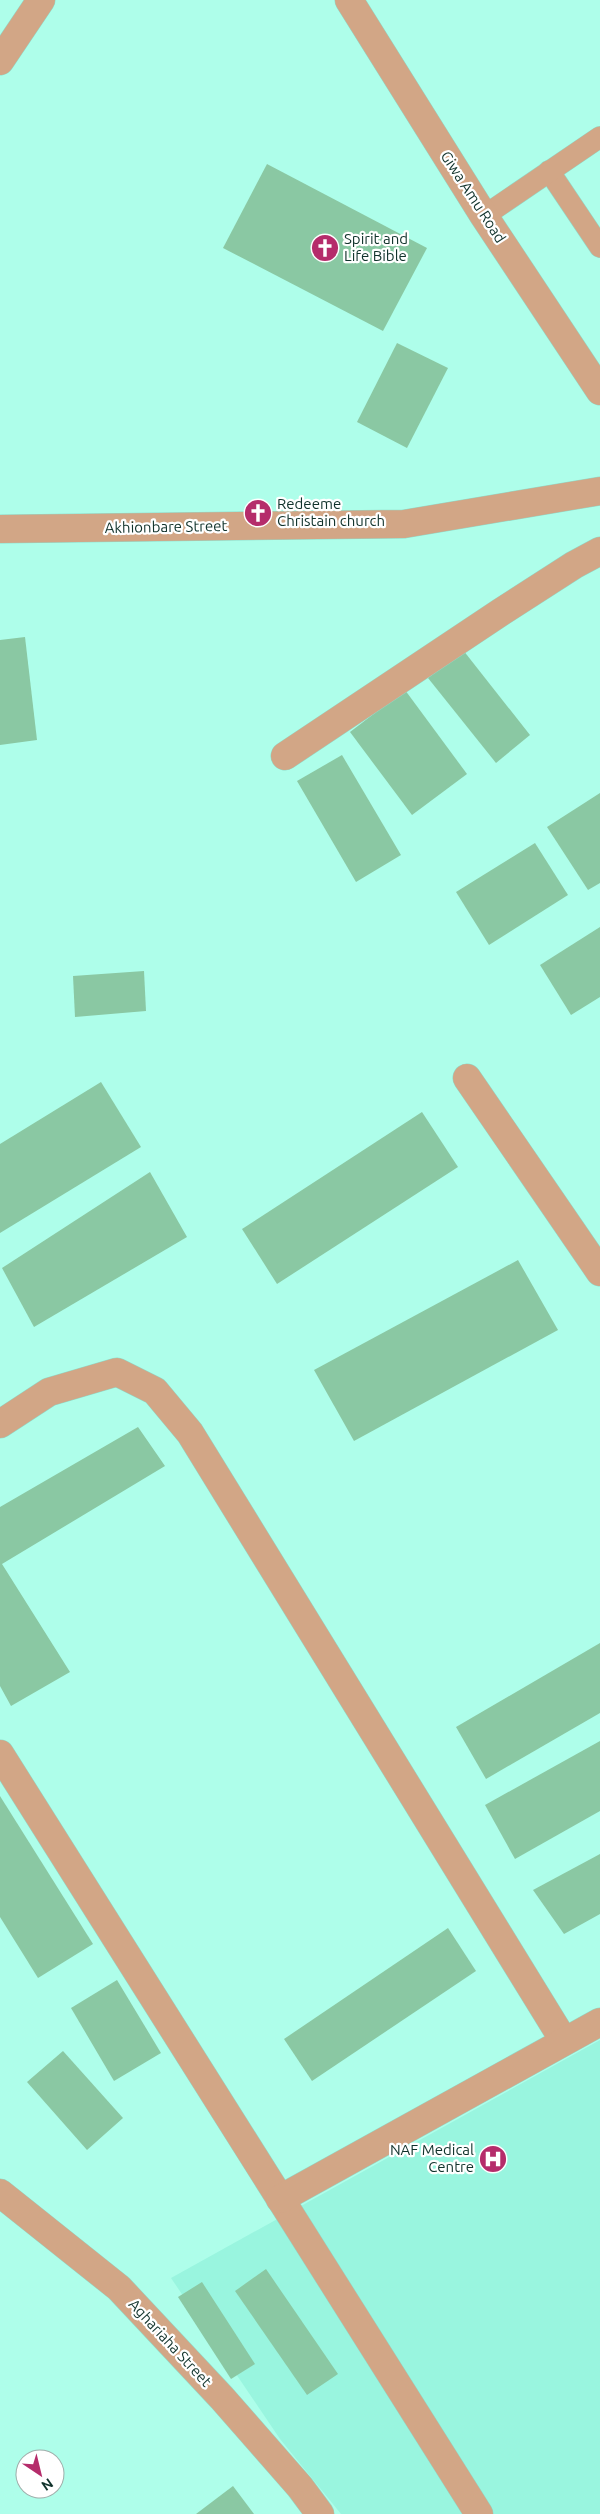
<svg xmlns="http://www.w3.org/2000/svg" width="600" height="2514" font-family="Ubuntu,sans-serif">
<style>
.built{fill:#99f5df}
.building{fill:#8ac8a3}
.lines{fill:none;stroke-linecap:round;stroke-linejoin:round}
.lane-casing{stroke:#92d9c8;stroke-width:22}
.street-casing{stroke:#92d9c8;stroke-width:29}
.lane{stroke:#d2a686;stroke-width:21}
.street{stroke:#d2a686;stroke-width:28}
.labels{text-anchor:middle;stroke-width:4.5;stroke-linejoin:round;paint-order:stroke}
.street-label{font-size:15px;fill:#10322b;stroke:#fff}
.poi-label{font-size:15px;fill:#10322b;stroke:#fff;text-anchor:start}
</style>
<rect width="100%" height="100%" fill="#aefeea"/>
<polygon class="built" points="600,2040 600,2514 341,2514 280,2439 171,2278"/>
<g class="building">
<polygon points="267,164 427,248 383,331 223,248"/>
<polygon points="397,343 448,368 407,448 357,422"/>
<polygon points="25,637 37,740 0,745 0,640"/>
<polygon points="463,650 530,735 496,763 428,678"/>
<polygon points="405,690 467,774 412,815 350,732"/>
<polygon points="342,755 401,855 356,882 297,781"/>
<polygon points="600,793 600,883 588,890 547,827"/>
<polygon points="535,843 568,895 489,945 456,892"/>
<polygon points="600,927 600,997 571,1015 540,965"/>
<polygon points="144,971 146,1011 75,1017 73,976"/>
<polygon points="101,1082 141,1147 0,1233 0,1144"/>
<polygon points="422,1112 458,1167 277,1284 242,1229"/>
<polygon points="150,1172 187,1237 34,1327 2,1268"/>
<polygon points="518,1260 558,1330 354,1441 314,1370"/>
<polygon points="138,1427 165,1466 2,1564 70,1672 11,1706 0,1686 0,1507"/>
<polygon points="600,1643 600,1713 486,1779 456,1727"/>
<polygon points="600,1741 600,1811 515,1859 485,1805"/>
<polygon points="0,1796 93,1944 38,1978 0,1917"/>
<polygon points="600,1854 600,1914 564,1934 533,1890"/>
<polygon points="448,1928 476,1971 312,2081 284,2039"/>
<polygon points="117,1980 161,2053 114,2081 71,2008"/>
<polygon points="63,2051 123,2118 87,2150 27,2082"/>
<polygon points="266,2269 338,2374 307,2395 235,2291"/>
<polygon points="202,2282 255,2364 231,2379 178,2297"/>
<polygon points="233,2486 254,2514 196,2514"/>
</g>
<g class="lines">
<defs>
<g id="lane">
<polyline points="549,171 600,247"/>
<polyline points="484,216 600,137"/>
</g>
<g id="street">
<polyline points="349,0 484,216 600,391"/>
<polyline points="0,61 41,0"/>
<polyline points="0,529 404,524 600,491"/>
<polyline points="285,756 501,612 574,565 600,551"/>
<polyline points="467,1078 600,1272"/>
<polyline points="0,1424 49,1392 117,1372 155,1391 190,1433 564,2041"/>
<polyline points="0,1754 479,2514"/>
<polyline points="0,2193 119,2288 222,2398 300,2487 320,2514"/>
<polyline points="280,2199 600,2022"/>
</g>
</defs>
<use href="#lane" class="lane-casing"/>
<use href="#street" class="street-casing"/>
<use href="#lane" class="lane"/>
<use href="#street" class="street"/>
</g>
<defs>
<symbol id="church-disc" viewBox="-11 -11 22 22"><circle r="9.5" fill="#b52c6b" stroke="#fff"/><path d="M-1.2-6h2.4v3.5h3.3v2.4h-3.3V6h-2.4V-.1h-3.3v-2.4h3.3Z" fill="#fff"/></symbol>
<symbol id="hospital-disc" viewBox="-11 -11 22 22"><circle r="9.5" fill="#b52c6b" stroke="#fff"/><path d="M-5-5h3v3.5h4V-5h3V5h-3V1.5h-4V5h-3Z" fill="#fff"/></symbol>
</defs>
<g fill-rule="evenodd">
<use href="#church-disc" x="309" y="232" width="32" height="32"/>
<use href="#church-disc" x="242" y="497" width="32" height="32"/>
<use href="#hospital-disc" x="477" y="2143" width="32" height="32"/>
</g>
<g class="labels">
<g class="street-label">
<text transform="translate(473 197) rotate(57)" y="5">Giwa Amu Road</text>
<text transform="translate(166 527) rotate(-1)" y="5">Akhionbare Street</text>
<text transform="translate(170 2343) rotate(47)" y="5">Aghariaha Street</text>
</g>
<g class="poi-label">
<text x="344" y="244">Spirit and<tspan x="344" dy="17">Life Bible</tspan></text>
<text x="277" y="509">Redeeme<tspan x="277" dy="17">Christain church</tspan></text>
<text x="474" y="2155" text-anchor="end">NAF Medical<tspan x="474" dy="17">Centre</tspan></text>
</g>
</g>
<g transform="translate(40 2474) rotate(145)"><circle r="24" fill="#ffffff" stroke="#9fadaa"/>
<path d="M0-4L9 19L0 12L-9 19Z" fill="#b52c6b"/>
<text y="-8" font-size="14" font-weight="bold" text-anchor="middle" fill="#10322b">N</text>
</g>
</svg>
